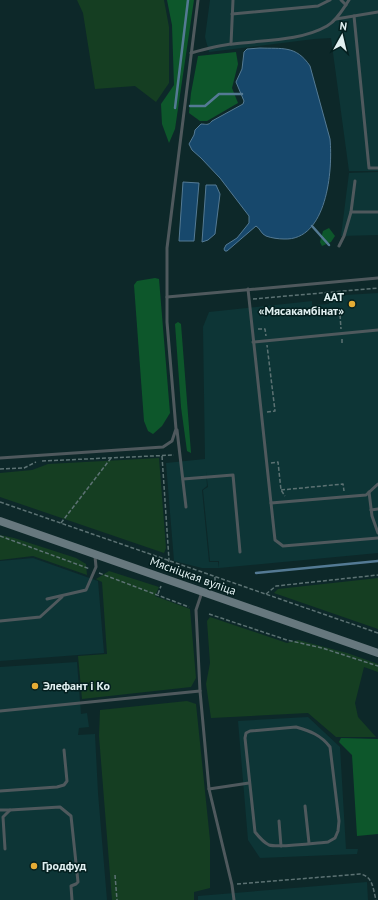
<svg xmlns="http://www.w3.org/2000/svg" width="378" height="900" font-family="'PT Sans',sans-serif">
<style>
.built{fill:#0d3536}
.green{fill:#153e22}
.forest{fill:#0d572b}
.water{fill:#17486c;stroke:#547a94}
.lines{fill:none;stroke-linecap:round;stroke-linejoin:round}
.stream{stroke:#547a94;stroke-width:2.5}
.path{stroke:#5c7273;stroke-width:1.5;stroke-dasharray:4 2;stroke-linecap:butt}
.lane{stroke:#4f595d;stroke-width:3}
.secondary{stroke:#67787e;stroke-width:8}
.poi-dot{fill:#e5ad35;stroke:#041f1f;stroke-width:1.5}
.labels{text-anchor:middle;stroke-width:3;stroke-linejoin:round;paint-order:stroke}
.poi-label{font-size:12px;font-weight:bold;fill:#e1f0f1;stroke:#041f1f;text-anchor:start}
.street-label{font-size:12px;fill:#e1f0f1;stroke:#041f1f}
</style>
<rect width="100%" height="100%" fill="#0d2829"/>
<g class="built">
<polygon points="210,0 378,0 378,171 349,171 331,38 314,39 209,52 205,37"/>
<polygon points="378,172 378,235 341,236 349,173"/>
<polygon points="378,293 378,553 219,568 219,561 210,561 203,490 208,487 206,472 207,486 202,490 209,562 218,562 219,568 202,568 174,561 166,463 205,459 203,327 209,312 312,301 312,305 329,304 329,296"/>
<polygon points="33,558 98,581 104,653 0,661 0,561"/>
<polygon points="77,662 81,714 87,713 89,727 79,728 78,735 95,734 98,793 107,900 0,900 0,667"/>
<polygon points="308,717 340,747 346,849 358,849 357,854 260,858 248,840 238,721"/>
<polygon points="367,882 368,900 198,900 198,896"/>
</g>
<g class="green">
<polygon points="77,0 164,0 169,27 169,83 156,102 135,86 95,89 83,13"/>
<polygon points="159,458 166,548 164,553 0,497 0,473 32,470 48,464"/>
<polygon points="0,535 14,538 76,558 86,564 87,575 33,556 0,560"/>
<polygon points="109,571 159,587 155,596 190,609 196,678 191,687 82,699 78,656 107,654 102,582 96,579"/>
<polygon points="378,578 378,629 274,593 278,589"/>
<polygon points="210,617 287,643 298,640 347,653 378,664 378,672 364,667 355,703 358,717 376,737 336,737 308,713 211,718 206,684 210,663 207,621"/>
<polygon points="187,701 196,704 210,840 210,888 194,892 194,900 112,900 99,736 100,710"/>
</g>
<g class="forest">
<polygon points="167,0 194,0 175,129 169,143 162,124 161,104 174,85 172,25"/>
<polygon points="236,52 238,64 232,88 238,103 207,121 200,121 189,113 191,93 198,56"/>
<polygon points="329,228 335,236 331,242 322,246 320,242 323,231"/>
<polygon points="155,278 159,279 170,413 162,426 153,434 148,431 144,421 134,285 137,281"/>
<polygon points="178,322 181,324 191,453 187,451 181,407 175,324"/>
<polygon points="341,738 378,739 378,834 357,836 352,755 339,742"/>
</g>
<g class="water">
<path d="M260 48C282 49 296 45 310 66L330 139C333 170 327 241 284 239 279 239 271 238 266 236 261 234 260 228 256 226L227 251H225L224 249 226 245 237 238 249 223V216L220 178 201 158 192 150 189 144 194 135 195 130 201 124C206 124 208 126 212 121L243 104 244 101 236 82 242 69 244 52 247 49Z"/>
<polygon points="183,182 199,183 194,241 179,241"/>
<polygon points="206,185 216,185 220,194 215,234 208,240 202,242"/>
</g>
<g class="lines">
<g class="stream">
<polyline points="190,106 205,106 219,94 242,94"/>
<polyline points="175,108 188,0"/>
<polyline points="312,226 329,245"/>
<polyline points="256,573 378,561"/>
</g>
<g class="path">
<polyline points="253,299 378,288"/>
<polyline points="340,315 341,329"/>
<polyline points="258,329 265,329 266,336"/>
<polyline points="342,339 342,344"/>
<polyline points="267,412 275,411 267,345"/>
<polyline points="162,456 169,560 166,570"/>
<polyline points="42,461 174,455"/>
<polyline points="271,463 278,462 281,490 285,496"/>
<polyline points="0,469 24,468 36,462"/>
<polyline points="281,490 343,484 344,491"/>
<polyline points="0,502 378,633"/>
<polyline points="61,523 111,458"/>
<polyline points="0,536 90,569"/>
<polyline points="99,573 189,607"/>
<polyline points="215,577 215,589"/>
<polyline points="158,594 161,586"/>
<polyline points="266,594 276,586 378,575"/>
<polyline points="209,614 287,640 322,648 378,666"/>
<polyline points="115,875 117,900"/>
<path d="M237 884 360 874C373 876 373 889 376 900"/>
</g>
<g class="lane">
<polyline points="341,0 346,5"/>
<polyline points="232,14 318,6 330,0"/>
<polyline points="354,16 369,168 378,168"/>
<polyline points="336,19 378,12"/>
<polyline points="231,44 233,0"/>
<path d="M191 53C205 49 219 45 233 44 263 40 301 41 327 26 337 20 343 9 349 0"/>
<polyline points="351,212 355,181"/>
<polyline points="339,246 344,236 351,212 378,212"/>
<polyline points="248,289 271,503 366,495 378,484"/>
<polyline points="167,297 378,278"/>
<polyline points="253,342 378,330"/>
<polyline points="177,430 186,507"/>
<polyline points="0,458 163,447 172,441 176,429 167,322 167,248 198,0"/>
<polyline points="183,479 233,475 240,552"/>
<polyline points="369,492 372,516 378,533"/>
<polyline points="271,503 275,540 283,546 378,538"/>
<polyline points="371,510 378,509"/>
<polyline points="202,592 196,610 200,691 209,789 232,885 234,900"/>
<polyline points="47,599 86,590 96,567 95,556"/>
<polyline points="0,621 40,617 62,597"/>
<polyline points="0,711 200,691"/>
<path d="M296 727C310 731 321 735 330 747L339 821 338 831 335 838 328 842C316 843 279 848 269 845 263 842 259 837 255 832L245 738 246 733 250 731Z"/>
<polyline points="209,789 249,783"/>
<polyline points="0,791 57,787 64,785 67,781 64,750"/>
<polyline points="305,806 309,843"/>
<polyline points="0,810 10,810"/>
<polyline points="279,821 281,846"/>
<polyline points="5,849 3,817 10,810 60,807 71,816 78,882 76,884 71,886 72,900"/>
</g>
<polyline class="secondary" points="0,521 378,653"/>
</g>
<g class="poi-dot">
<circle cx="352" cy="304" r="4"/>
<circle cx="35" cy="686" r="4"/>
<circle cx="34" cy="866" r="4"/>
</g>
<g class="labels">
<g class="poi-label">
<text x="344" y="301" text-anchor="end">ААТ<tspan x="344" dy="14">«Мясакамбінат»</tspan></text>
<text x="43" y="690">Элефант і Ко</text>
<text x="42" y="870">Гродфуд</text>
</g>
<g class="street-label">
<text transform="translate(193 576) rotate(20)" y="4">Мясніцкая вуліца</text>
</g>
</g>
<g transform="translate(342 36) rotate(8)" stroke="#041f1f" stroke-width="3" paint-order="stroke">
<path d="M0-3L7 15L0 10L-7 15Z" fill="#e1f0f1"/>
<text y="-6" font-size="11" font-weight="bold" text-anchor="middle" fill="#e1f0f1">N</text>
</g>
</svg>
